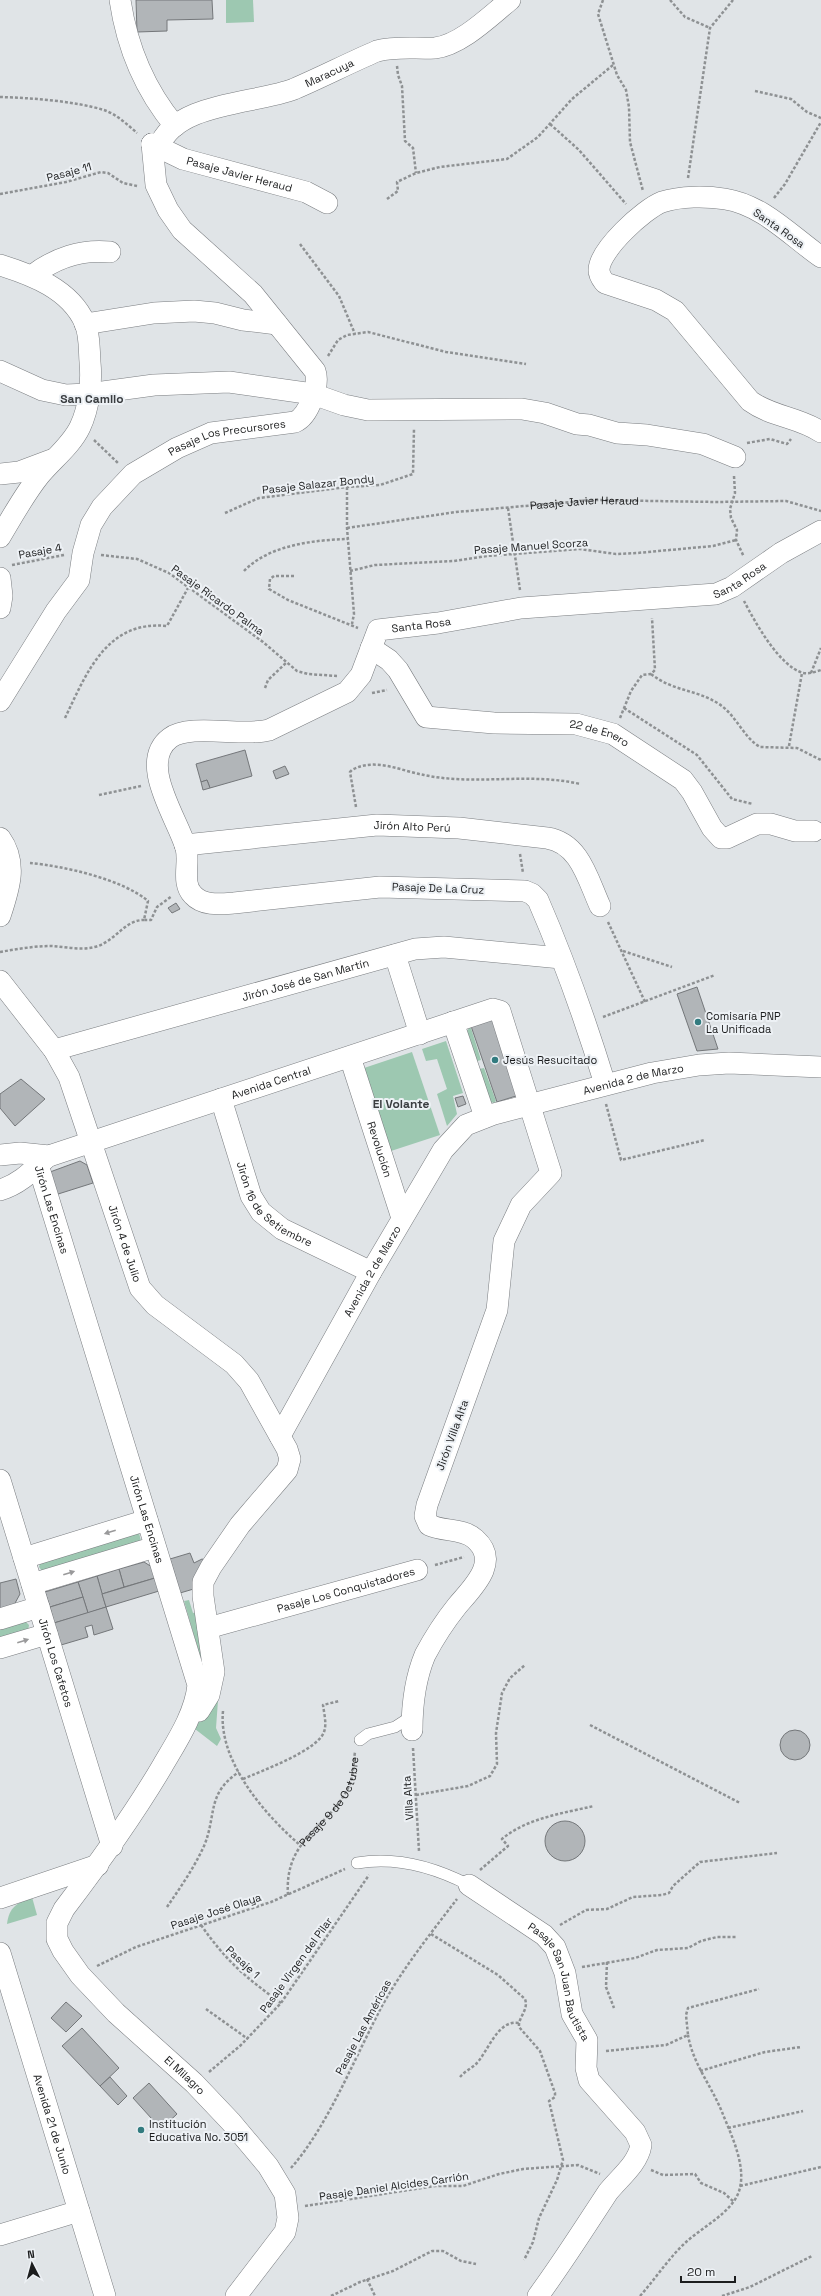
<svg xmlns="http://www.w3.org/2000/svg" width="821" height="2296" font-family="'Space Grotesk',sans-serif">
<style>
.green{fill:#9dc8b1}
.building{fill:#b1b5b8;stroke:#74777a}
.lines{fill:none;stroke-linecap:round;stroke-linejoin:round}
.lane-casing{stroke:#7a7d80;stroke-width:12}
.street-casing{stroke:#7a7d80;stroke-width:22}
.path{stroke:#8e9193;stroke-width:2.5;stroke-dasharray:3 2;stroke-linecap:butt}
.lane{stroke:#fff;stroke-width:11}
.street{stroke:#fff;stroke-width:21}
.oneway{fill:#99999a}
.poi-dot{fill:#327b7f;stroke:#edf1f5;stroke-width:1.5}
.labels{text-anchor:middle;stroke-width:4;stroke-linejoin:round;paint-order:stroke}
.street-label{font-size:11px;fill:#1c1d1e;stroke:#edf1f5}
.poi-label{font-size:11px;fill:#1c1d1e;stroke:#edf1f5;text-anchor:start}
.neighbourhood-label{font-size:12px;font-weight:bold;fill:#3a3d40;stroke:#edf1f5}
</style>
<rect width="100%" height="100%" fill="#e0e4e7"/>
<g class="green">
<polygon points="226,0 253,0 254,22 226,23"/>
<polygon points="469,1028 471,1028 481,1060 477,1061 467,1031"/>
<polygon points="446,1041 463,1093 453,1096 457,1114 447,1126 437,1094 447,1089 437,1059 426,1061 422,1049"/>
<polygon points="412,1052 440,1135 391,1151 364,1068"/>
<polygon points="484,1068 496,1101 494,1103 491,1102 479,1069"/>
<polygon points="139,1533 141,1541 42,1571 39,1567 40,1563"/>
<polygon points="189,1600 193,1613 198,1612 204,1670 184,1601"/>
<polygon points="24,1620 29,1625 28,1632 0,1640 0,1627"/>
<polygon points="219,1687 216,1728 221,1739 217,1746 195,1729"/>
<path d="M32 1897 37 1915 7 1924C9 1907 17 1903 32 1897Z"/>
</g>
<g class="building">
<polygon points="136,0 212,0 213,19 167,20 167,31 137,32"/>
<polygon points="245,750 252,776 210,788 207,780 201,782 196,764"/>
<polygon points="285,766 289,774 276,779 273,771"/>
<polygon points="207,780 210,788 203,790 201,782"/>
<polygon points="176,903 180,909 172,913 168,908"/>
<polygon points="697,987 718,1049 697,1051 677,994"/>
<polygon points="493,1019 519,1095 497,1102 471,1026"/>
<polygon points="21,1079 45,1099 15,1126 0,1108 0,1094"/>
<polygon points="463,1096 466,1104 458,1107 455,1098"/>
<polygon points="80,1161 87,1165 93,1183 55,1195 50,1172"/>
<polygon points="190,1553 194,1563 202,1559 205,1560 197,1588 180,1593 170,1559"/>
<polygon points="144,1562 152,1567 155,1578 124,1587 119,1569"/>
<polygon points="119,1569 124,1587 102,1594 97,1576"/>
<polygon points="97,1576 106,1607 88,1613 78,1582"/>
<polygon points="155,1578 159,1591 106,1607 102,1594"/>
<polygon points="16,1579 20,1594 14,1605 0,1609 0,1583"/>
<polygon points="78,1582 83,1597 50,1607 45,1592"/>
<polygon points="83,1597 88,1613 54,1623 50,1607"/>
<polygon points="106,1607 113,1629 94,1635 92,1625 85,1627 88,1637 61,1645 54,1623"/>
<circle cx="795" cy="1745" r="15"/>
<circle cx="565" cy="1841" r="20"/>
<polygon points="66,2002 82,2016 66,2032 51,2018"/>
<polygon points="82,2028 119,2068 100,2086 62,2046"/>
<polygon points="110,2077 127,2096 118,2105 100,2086"/>
<polygon points="149,2083 177,2114 161,2129 133,2098"/>
</g>
<g class="lines">
<defs>
<g id="lane">
<polyline points="360,1740 368,1734 395,1727 412,1716"/>
<path d="M357 1863C397 1856 434 1867 469 1885"/>
</g>
<g id="street">
<path d="M120 0C127 47 145 90 175 126"/>
<path id="s3" d="M152 144 159 147C175 102 256 104 294 89 322 77 349 63 377 51 396 46 416 49 435 48 461 45 490 16 510 0"/>
<path id="s4" d="M152 144 183 159 306 192 327 203"/>
<path d="M821 257C791 236 763 205 725 199 706 196 681 196 662 202 644 209 599 250 599 270 599 276 602 279 605 283L656 300 675 311 750 401C772 417 799 417 821 432"/>
<path d="M0 265C32 275 70 289 85 323 90 335 89 349 90 362 92 383 89 408 80 427 71 446 52 460 39 476 24 495 12 517 0 537"/>
<path d="M33 275C55 258 82 249 110 252"/>
<polyline points="85,324 154,313 194,311 215,313 243,320 277,324"/>
<polyline points="0,371 42,390 66,395 88,394 154,385 229,382 313,394 344,405 368,410 522,409 545,413 577,424 589,425 617,433 647,435 703,444 735,457"/>
<polyline points="0,474 19,472 51,460"/>
<polyline points="0,578 2,596 0,608"/>
<path id="s5" d="M371 648 389 660 398 670 426 717 494 723 576 724 613 734 683 780 692 792 712 828 721 838H727L757 824H771L795 831H814"/>
<path id="s6" d="M0 701 56 611 79 580 83 553 91 525 102 507 133 474 177 448 211 433 295 422C309 416 320 384 315 371L253 294 182 230 168 210 156 185 152 144"/>
<path d="M0 838C18 863 9 889 0 916"/>
<path id="s7" d="M185 845 377 825 459 828 547 838C580 843 588 880 600 906"/>
<polyline points="395,955 420,1034"/>
<path id="s8" d="M0 981 54 1050 69 1077 140 1288 155 1305 234 1364 249 1381 287 1449 290 1459 287 1470 240 1525 211 1567 203 1582V1596L214 1672 209 1695 199 1711"/>
<polyline points="453,1022 485,1117"/>
<path id="s9" d="M54 1050 415 949 444 947 561 958"/>
<path id="s10" d="M350 1057 402 1218"/>
<path id="s11" d="M605 1084C586 1022 564 960 538 900L532 894 525 891 380 887 234 903C220 904 203 906 193 895 181 883 190 863 186 848 178 819 137 763 170 738 190 723 242 737 269 730L347 692 361 675 378 630 438 623 521 608 716 594 732 587 781 553 821 531"/>
<path id="s12" d="M221 1099 251 1196 261 1212 282 1229 371 1272"/>
<path id="s13" d="M0 1155 20 1153 49 1156 493 1009 500 1011 551 1173 521 1205 504 1241 497 1310 427 1505 425 1516 429 1525C444 1532 463 1528 475 1539 501 1562 472 1588 457 1606 445 1621 434 1638 425 1655 415 1679 412 1704 412 1730"/>
<path id="s14" d="M35 1155 198 1685C195 1714 177 1741 163 1765 133 1816 99 1863 64 1909L57 1923V1939L63 1951 80 1975 116 2013 194 2083 231 2122 268 2166 285 2194 288 2218 285 2232 236 2296"/>
<path d="M0 1190C20 1184 32 1171 47 1157"/>
<path id="s15" d="M280 1436 371 1272 443 1150 466 1125 494 1114 652 1073 699 1065 729 1063 821 1067"/>
<path id="s16" d="M0 1480 112 1846"/>
<polyline points="24,1558 147,1520"/>
<polyline points="32,1584 155,1547"/>
<polyline points="0,1619 39,1607"/>
<path id="s17" d="M208 1628 417 1570"/>
<polyline points="0,1648 47,1634"/>
<path id="s18" d="M469 1885 544 1935 555 1947 565 1973 572 2014 587 2040 586 2068 589 2080 635 2132 641 2145C638 2164 619 2178 608 2192 585 2227 563 2262 538 2296"/>
<polyline points="0,1898 98,1865"/>
<path id="s19" d="M0 1953 105 2296"/>
<polyline points="0,2235 79,2211"/>
</g>
</defs>
<use href="#lane" class="lane-casing"/>
<use href="#street" class="street-casing"/>
<g class="path">
<polyline points="603,0 598,14 617,75 626,90 629,107 630,142 643,191"/>
<polyline points="670,0 685,17 710,28"/>
<polyline points="397,66 398,75 402,86 405,141 413,148 416,173"/>
<polyline points="755,91 791,99 807,112 821,118"/>
<path d="M0 97C32 98 74 101 104 110 116 114 128 125 137 133"/>
<polyline points="550,124 579,150 626,204"/>
<polyline points="688,178 710,28 733,0"/>
<polyline points="0,194 66,182 101,172 108,173 123,183 137,186"/>
<polyline points="774,198 785,184 821,122"/>
<polyline points="387,199 398,191 397,182 416,173 440,167 507,159 538,137 572,99 613,65"/>
<polyline points="300,244 339,296 355,334"/>
<polyline points="328,356 338,340 347,335 368,332 446,352 526,364"/>
<polyline points="94,440 118,463"/>
<polyline points="747,443 770,439 787,444 791,439"/>
<polyline points="734,476 735,493 730,509 731,518 737,530 736,540 744,557"/>
<polyline points="347,487 347,528 354,614 352,624"/>
<polyline points="508,508 520,590"/>
<polyline points="225,513 259,498 347,487 380,485 413,474 414,429"/>
<path id="s1" d="M347 528 456 512 593 500 716 502 786 501 821 511"/>
<polyline points="101,555 137,559 169,573 263,642 297,671 308,674 337,676"/>
<polyline points="12,565 64,555"/>
<path d="M244 571C269 545 313 540 348 539"/>
<polyline points="350,571 375,565 454,561 487,556 580,549 616,554 637,553 713,546 736,540"/>
<polyline points="294,576 274,576 270,579 269,589 288,600 358,628"/>
<path d="M744 601C755 622 779 666 803 673 809 674 815 672 821 670"/>
<polyline points="811,673 821,648"/>
<path d="M651 674C674 692 696 689 719 704 736 715 744 738 760 747L797 748 821 760"/>
<polyline points="265,688 268,680 287,662"/>
<polyline points="372,693 387,690"/>
<polyline points="624,708 697,755 732,799 753,804"/>
<path d="M65 718C87 672 107 620 167 626L188 588"/>
<polyline points="620,718 631,691 642,675 651,674 655,670 652,618"/>
<polyline points="789,746 802,673"/>
<polyline points="99,795 141,786"/>
<path d="M356 807 350 772 352 770C375 757 401 771 424 775 475 786 529 772 580 784"/>
<polyline points="520,854 523,873"/>
<path d="M30 863C63 866 122 879 148 901L144 920H151L157 907 172 896"/>
<polyline points="608,922 645,1002"/>
<polyline points="623,951 672,967"/>
<path d="M0 952C17 949 34 946 52 946 67 947 83 951 98 946 117 939 125 920 144 920"/>
<polyline points="603,1017 715,975"/>
<polyline points="606,1104 621,1160 705,1140"/>
<polyline points="435,1565 464,1557"/>
<path d="M223 1711C218 1761 265 1815 300 1845"/>
<polyline points="590,1725 740,1803"/>
<polyline points="413,1748 419,1851"/>
<path d="M243 1779C261 1771 317 1751 324 1732 327 1724 324 1713 323 1705L339 1701"/>
<polyline points="416,1795 468,1786 490,1776 497,1764 496,1733 502,1693 510,1678 525,1665"/>
<path d="M480 1870 508 1846 502 1839C527 1818 564 1813 594 1806"/>
<path id="s2" d="M288 1895C284 1838 328 1829 348 1788 354 1776 353 1765 355 1752"/>
<path d="M167 1907C180 1888 194 1868 204 1846 217 1815 206 1794 239 1772"/>
<path d="M201 1925C227 1962 245 1977 281 2003"/>
<polyline points="560,1925 586,1910 607,1909 633,1897 662,1895 669,1893 673,1886 700,1862 777,1853"/>
<path d="M431 1934 498 1975 525 1999C529 2010 518 2017 519 2027L540 2051 555 2093V2097L549 2101 563 2160 557 2180 539 2218 533 2242 524 2260"/>
<polyline points="607,1962 606,1987 614,2008"/>
<polyline points="97,1966 136,1947 271,1902 345,1869"/>
<polyline points="582,1967 635,1958 657,1950 688,1948 701,1941 717,1937 737,1937"/>
<polyline points="206,2009 248,2039"/>
<polyline points="606,2051 666,2045 688,2035 686,2015 688,2008 759,1989"/>
<polyline points="700,2071 765,2052 801,2047"/>
<polyline points="209,2072 241,2045 281,2003 369,1875"/>
<path d="M460 2077C464 2072 470 2069 475 2065 488 2053 497 2019 519 2023"/>
<polyline points="728,2128 803,2111"/>
<path d="M291 2168C328 2126 355 2057 382 2006 403 1968 431 1933 457 1899"/>
<polyline points="651,2170 663,2175 695,2174 701,2183 724,2193 734,2202"/>
<polyline points="740,2186 821,2167"/>
<polyline points="305,2206 435,2186 463,2186 499,2174 523,2169 578,2165 600,2174"/>
<polyline points="367,2279 375,2296"/>
<polyline points="331,2296 360,2282 393,2271 432,2251 443,2251 461,2261 476,2264"/>
<path d="M640 2296C656 2278 668 2259 685 2243 700 2229 722 2218 734 2201 752 2176 732 2137 722 2112 711 2085 693 2064 688 2035"/>
<polyline points="722,2296 750,2287 812,2256"/>
</g>
<use href="#lane" class="lane"/>
<use href="#street" class="street"/>
</g>
<defs><path id="oneway-solid" d="M-6-.8H1V-3.2L6.5 0L1 3.2V.8H-6Z"/></defs>
<g class="oneway">
<use href="#oneway-solid" transform="translate(110 1532) rotate(163)"/>
<use href="#oneway-solid" transform="translate(69 1573) rotate(-17)"/>
<use href="#oneway-solid" transform="translate(23 1641) rotate(-17)"/>
</g>
<g class="poi-dot">
<circle cx="698" cy="1022" r="4"/>
<circle cx="495" cy="1060" r="4"/>
<circle cx="141" cy="2130" r="4"/>
</g>
<g class="labels">
<g class="street-label">
<text dy="4" stroke="none"><textPath href="#s3" startOffset="199">Maracuya</textPath></text>
<text transform="translate(69 172) rotate(-15)" y="4">Pasaje 11</text>
<text dy="4" stroke="none"><textPath href="#s4" startOffset="93">Pasaje Javier Heraud</textPath></text>
<text transform="translate(779 228) rotate(35)" y="4">Santa Rosa</text>
<text dy="4" stroke="none"><textPath href="#s6" startOffset="370">Pasaje Los Precursores</textPath></text>
<text transform="translate(318 484) rotate(-6)" y="4">Pasaje Salazar Bondy</text>
<text dy="4" stroke="none"><textPath href="#s1" startOffset="239">Pasaje Javier Heraud</textPath></text>
<text transform="translate(531 546) rotate(-4)" y="4">Pasaje Manuel Scorza</text>
<text transform="translate(40 551) rotate(-10)" y="4">Pasaje 4</text>
<text dy="4" stroke="none"><textPath href="#s11" startOffset="1340">Santa Rosa</textPath></text>
<text transform="translate(218 600) rotate(36)" y="4">Pasaje Ricardo Palma</text>
<text dy="4" stroke="none"><textPath href="#s11" startOffset="1016">Santa Rosa</textPath></text>
<text dy="4" stroke="none"><textPath href="#s5" startOffset="265">22 de Enero</textPath></text>
<text dy="4" stroke="none"><textPath href="#s7" startOffset="228">Jirón Alto Perú</textPath></text>
<text transform="translate(438 888) rotate(2)" y="4">Pasaje De La Cruz</text>
<text dy="4" stroke="none"><textPath href="#s9" startOffset="261">Jirón José de San Martín</textPath></text>
<text dy="4" stroke="none"><textPath href="#s15" startOffset="537">Avenida 2 de Marzo</textPath></text>
<text dy="4" stroke="none"><textPath href="#s13" startOffset="283">Avenida Central</textPath></text>
<text dy="4" stroke="none"><textPath href="#s10" startOffset="97">Revolución</textPath></text>
<text dy="4" stroke="none"><textPath href="#s12" startOffset="123">Jirón 16 de Setiembre</textPath></text>
<text dy="4" stroke="none"><textPath href="#s14" startOffset="57">Jirón Las Encinas</textPath></text>
<text dy="4" stroke="none"><textPath href="#s8" startOffset="294">Jirón 4 de Julio</textPath></text>
<text dy="4" stroke="none"><textPath href="#s15" startOffset="189">Avenida 2 de Marzo</textPath></text>
<text transform="translate(452 1435) rotate(-70)" y="4">Jirón Villa Alta</text>
<text dy="4" stroke="none"><textPath href="#s14" startOffset="381">Jirón Las Encinas</textPath></text>
<text dy="4" stroke="none"><textPath href="#s17" startOffset="143">Pasaje Los Conquistadores</textPath></text>
<text dy="4" stroke="none"><textPath href="#s16" startOffset="191">Jirón Los Cafetos</textPath></text>
<text transform="translate(408 1798) rotate(-94)" y="4">Villa Alta</text>
<text dy="4" stroke="none"><textPath href="#s2" startOffset="106">Pasaje 9 de Octubre</textPath></text>
<text transform="translate(216 1911) rotate(-18)" y="4">Pasaje José Olaya</text>
<text transform="translate(243 1962) rotate(43)" y="4">Pasaje 1</text>
<text transform="translate(296 1965) rotate(-54)" y="4">Pasaje Virgen del Pilar</text>
<text dy="4" stroke="none"><textPath href="#s18" startOffset="139">Pasaje San Juan Bautista</textPath></text>
<text transform="translate(363 2027) rotate(-62)" y="4">Pasaje Las Américas</text>
<text dy="4" stroke="none"><textPath href="#s14" startOffset="1037">El Milagro</textPath></text>
<text dy="4" stroke="none"><textPath href="#s19" startOffset="179">Avenida 21 de Junio</textPath></text>
<text transform="translate(394 2186) rotate(-8)" y="4">Pasaje Daniel Alcides Carrión</text>
</g>
<g class="poi-label">
<text x="706" y="1020">Comisaría PNP<tspan x="706" dy="13">La Unificada</tspan></text>
<text x="503" y="1064">Jesús Resucitado</text>
<text x="149" y="2128">Institución<tspan x="149" dy="13">Educativa No. 3051</tspan></text>
</g>
<g class="neighbourhood-label">
<text x="92" y="403">San Camilo</text>
<text x="401" y="1108">El Volante</text>
</g>
</g>
<g transform="translate(32 2264) rotate(354)" stroke="#edf1f5" stroke-width="3" paint-order="stroke">
<path d="M0-3L7 15L0 10L-7 15Z" fill="#1c1d1e"/>
<text y="-6" font-size="11" font-weight="bold" text-anchor="middle" fill="#1c1d1e">N</text>
</g>
<path d="M681 2276v6h54v-6" fill="none" stroke="#1c1d1e" stroke-width="2"/>
<text x="687" y="2276" font-size="12" fill="#1c1d1e" stroke="#edf1f5" stroke-width="3" paint-order="stroke">20 m</text>
</svg>
